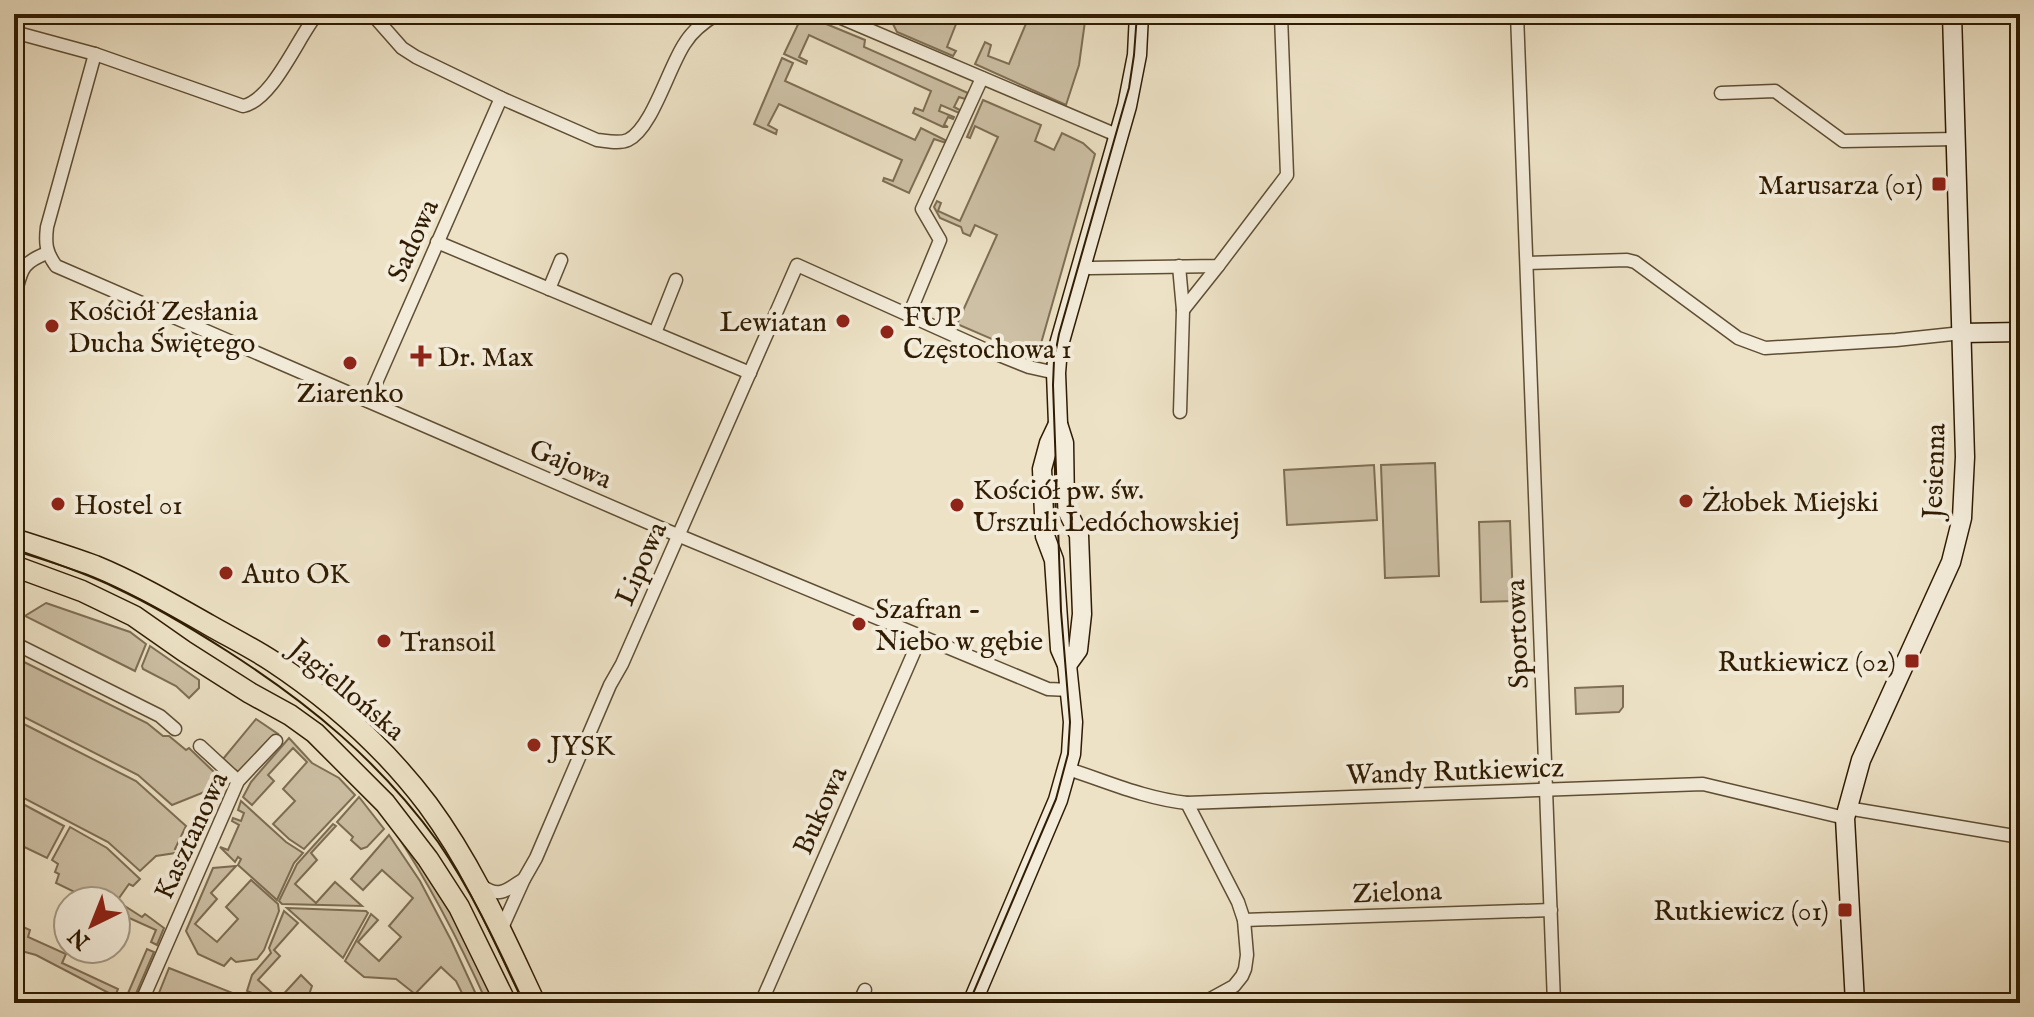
<svg xmlns="http://www.w3.org/2000/svg" width="2034" height="1017" font-family="'IM FELL English',serif">
<style>
.green{fill:#cdc0a5;stroke:#7e6e54;stroke-width:2}
.lines{fill:none;stroke-linecap:round;stroke-linejoin:round}
.street-casing{stroke:#5f4e33;stroke-width:15}
.secondary-casing{stroke:#301c02;stroke-width:21}
.primary-casing{stroke:#301c02;stroke-width:23}
.street{stroke:#f3ecda;stroke-width:12}
.secondary{stroke:#f3ecda;stroke-width:18}
.primary{stroke:#ede2c6;stroke-width:20}
.tram{stroke:#301c02;stroke-width:2}
.poi-dot{fill:#8f2418;stroke:#f3ecda;stroke-width:3}
.labels{text-anchor:middle;stroke-width:8;stroke-linejoin:round;paint-order:stroke}
.poi-label{font-size:28px;fill:#301c02;stroke:#f3ecda;text-anchor:start}
.street-label{font-size:28px;fill:#301c02;stroke:#f3ecda}
</style>
<rect width="100%" height="100%" fill="#ede2c6"/>
<filter id="stains"><feTurbulence type="fractalNoise" baseFrequency=".0025" numOctaves="4"/><feColorMatrix values="0 0 0 0 .2 0 0 0 0 .09 0 0 0 0 .02 0 0 0 .5 -.17"/></filter>
<radialGradient id="worn" r=".72"><stop offset=".6" stop-color="#630" stop-opacity="0"/><stop offset="1" stop-color="#630" stop-opacity=".3"/></radialGradient>
<g class="green">
<polygon points="877,14 948,14 958,19 947,47 956,51 953,56 897,32 891,20"/>
<polygon points="1030,14 1086,14 1079,65 1066,105 975,64 985,42 991,45 988,56 1009,64"/>
<polygon points="802,16 807,16 865,40 864,47 968,93 965,99 959,97 954,107 960,110 959,113 941,105 939,111 954,117 953,119 948,117 944,125 948,127 943,127 913,113 915,108 923,111 931,91 809,35 799,57 807,61 806,64 784,54"/>
<polygon points="782,58 793,63 785,81 915,140 921,128 945,140 946,143 934,139 909,193 883,181 884,178 893,181 902,160 779,104 768,125 777,130 776,134 754,124"/>
<polygon points="983,100 1041,125 1035,141 1054,150 1062,133 1083,143 1095,154 1040,347 1029,355 957,324 997,235 975,225 970,236 963,233 961,227 940,218 934,207 937,201 941,203 938,211 960,221 998,137 975,126 970,138 967,137"/>
<polygon points="1435,463 1439,576 1385,578 1381,465"/>
<polygon points="1374,465 1377,520 1287,525 1284,470"/>
<polygon points="1510,521 1513,601 1481,602 1479,522"/>
<polygon points="46,603 130,632 146,644 135,671 25,616"/>
<polygon points="150,646 199,680 199,688 189,698 176,686 143,669 142,666"/>
<polygon points="14,657 147,723 163,736 169,736 186,750 189,748 215,773 207,791 172,805 138,775 14,712"/>
<polygon points="1623,686 1623,707 1619,712 1576,714 1575,688"/>
<polygon points="14,719 136,781 186,826 175,849 182,852 156,856 140,871 108,842 14,793"/>
<polygon points="256,719 278,734 241,773 233,769 223,759"/>
<polygon points="289,738 312,763 339,778 355,795 304,849 289,839 273,824 295,801 283,789 307,762 293,748 268,775 274,781 252,805 243,797 251,782"/>
<polygon points="359,797 384,829 367,847 361,849 351,840 353,837 337,822"/>
<polygon points="241,801 286,842 303,853 294,863 277,900 238,865 241,859 238,857 235,862 220,847 228,850 239,825 232,821 233,818 241,821 244,813 238,810"/>
<polygon points="21,803 64,826 47,858 14,842 14,817"/>
<polygon points="333,824 336,826 311,853 317,860 295,884 316,903 335,882 362,906 282,904 279,901 297,864"/>
<polygon points="70,827 107,848 140,879 133,886 129,884 117,901 142,917 145,914 164,928 157,945 151,942 156,930 116,912 116,901 93,901 56,883 59,874 55,872 58,864 52,860"/>
<path d="M395 832 436 883 493 998 492 1003H487C460 943 431 886 395 832Z"/>
<polygon points="389,835 420,881 451,940 480,1003 467,1003 456,981 441,967 415,994 396,979 364,977 345,961 371,914 378,920 358,942 379,961 401,937 389,926 413,898 382,870 363,890 351,879"/>
<polygon points="236,866 211,893 217,899 195,924 217,942 238,919 226,907 251,880 278,904 279,911 264,950 257,959 236,962 231,958 224,966 198,954 186,931 213,868"/>
<polygon points="287,908 366,911 368,913 343,958"/>
<polygon points="284,911 298,923 274,950 280,956 258,980 279,999 301,975 312,986 306,1003 278,1003 247,991 252,975 271,953 269,948"/>
<polygon points="14,923 30,930 28,937 66,954 62,963 118,989 116,994 126,998 147,949 154,952 135,996 130,1001 124,1001 36,955 14,949"/>
<polygon points="169,968 258,1003 155,1003"/>
</g>
<g class="lines">
<defs>
<g id="street">
<path d="M372 14 402 48 416 57 501 98 597 140C607 141 619 144 628 140 652 129 669 66 685 43 693 30 704 22 717 14"/>
<polyline points="832,14 1119,136"/>
<polyline points="1517,14 1554,1003"/>
<path d="M14 32 95 54 243 106C273 100 298 37 317 14"/>
<path d="M95 54 47 227C45 244 46 252 56 266L663 529 1048 689 1070 690"/>
<polyline points="1721,93 1775,91 1843,141 1956,139"/>
<polyline points="437,242 750,373"/>
<polyline points="1527,263 1627,260 1635,262 1738,338 1765,348 1896,340 1962,333"/>
<polyline points="1081,265 1090,268 1218,266 1287,175 1281,16 1278,14"/>
<polyline points="1179,266 1183,310 1218,266"/>
<polyline points="549,289 561,260"/>
<path d="M14 298C22 271 19 264 47 253"/>
<polyline points="909,315 940,240 922,209 982,78"/>
<polyline points="655,333 676,280"/>
<polyline points="368,401 501,98"/>
<polyline points="1180,412 1183,310"/>
<polyline points="14,643 160,716 175,729"/>
<polyline points="200,746 238,781"/>
<path d="M1068 769C1109 782 1143 798 1187 803L1703 784 1845 818"/>
<polyline points="1187,803 1238,902 1244,920 1247,955 1245,969 1242,976 1234,986 1203,1003"/>
<polyline points="1847,808 2020,837"/>
<path d="M482 886C500 899 508 889 524 879"/>
<polyline points="1244,920 1551,910"/>
<polyline points="501,930 524,879 536,858 610,685 622,664 797,265 984,349 1029,367 1056,373"/>
<polyline points="141,1003 238,781 276,741"/>
<polyline points="761,1003 921,636"/>
<polyline points="859,1003 865,990"/>
</g>
<g id="secondary">
<polyline points="1962,333 2020,332"/>
<polyline points="1067,665 1078,650 1082,614 1079,535 1065,506 1064,443 1058,424 1056,373 1058,348 1127,106 1137,55 1139,14"/>
<polyline points="972,1003 1058,800 1071,754 1073,722 1067,665 1060,649 1054,560 1045,536 1042,469 1049,443 1058,424"/>
<polyline points="1855,1003 1845,818 1861,760 1951,562 1962,518 1965,457 1952,14"/>
</g>
<g id="primary">
<path d="M14 539C41 548 68 556 95 566 134 582 172 604 209 625 230 637 252 648 272 661 331 700 385 748 428 805 473 866 503 935 535 1003"/>
<polyline points="14,566 82,591 134,616 184,651 250,693 290,715 315,733 385,803 428,859 459,907 506,1003"/>
</g>
</defs>
<use href="#street" class="street-casing"/>
<use href="#secondary" class="secondary-casing"/>
<use href="#primary" class="primary-casing"/>
<use href="#street" class="street"/>
<use href="#secondary" class="secondary"/>
<use href="#primary" class="primary"/>
<g class="tram">
<path d="M14 549C49 561 83 572 116 588 155 606 191 628 227 651 310 704 380 762 438 842 473 893 498 948 524 1003"/>
<polyline points="969,1003 1056,799 1068,754 1070,722 1061,611 1053,385 1054,360 1059,334 1129,88 1134,55 1137,14"/>
</g>
</g>
<g class="poi-dot">
<rect x="1931" y="176" width="16" height="16" rx="4"/>
<circle cx="843" cy="321" r="8"/>
<circle cx="52" cy="326" r="8"/>
<circle cx="887" cy="332" r="8"/>
<path d="M417 344h8v8h8v8h-8v8h-8v-8h-8v-8h8z"/>
<circle cx="350" cy="363" r="8"/>
<circle cx="1686" cy="501" r="8"/>
<circle cx="58" cy="504" r="8"/>
<circle cx="957" cy="505" r="8"/>
<circle cx="226" cy="573" r="8"/>
<circle cx="859" cy="624" r="8"/>
<circle cx="384" cy="641" r="8"/>
<rect x="1904" y="653" width="16" height="16" rx="4"/>
<circle cx="534" cy="745" r="8"/>
<rect x="1837" y="902" width="16" height="16" rx="4"/>
</g>
<g class="labels">
<g class="poi-label">
<text x="1923" y="194" text-anchor="end">Marusarza (01)</text>
<text x="68" y="320">Kościół Zesłania<tspan x="68" dy="32">Ducha Świętego</tspan></text>
<text x="903" y="326">FUP<tspan x="903" dy="32">Częstochowa 1</tspan></text>
<text x="827" y="331" text-anchor="end">Lewiatan</text>
<text x="437" y="366">Dr. Max</text>
<text x="350" y="402" text-anchor="middle">Ziarenko</text>
<text x="973" y="499">Kościół pw. św.<tspan x="973" dy="32">Urszuli Ledóchowskiej</tspan></text>
<text x="1702" y="511">Żłobek Miejski</text>
<text x="74" y="514">Hostel 01</text>
<text x="242" y="583">Auto OK</text>
<text x="875" y="618">Szafran -<tspan x="875" dy="32">Niebo w gębie</tspan></text>
<text x="400" y="651">Transoil</text>
<text x="1896" y="671" text-anchor="end">Rutkiewicz (02)</text>
<text x="550" y="755">JYSK</text>
<text x="1829" y="920" text-anchor="end">Rutkiewicz (01)</text>
</g>
<g class="street-label">
<text transform="translate(412 240) rotate(-66)" y="10">Sadowa</text>
<text transform="translate(571 463) rotate(23)" y="10">Gajowa</text>
<text transform="translate(1933 471) rotate(-88)" y="10">Jesienna</text>
<text transform="translate(640 563) rotate(-66)" y="10">Lipowa</text>
<text transform="translate(1516 634) rotate(-92)" y="10">Sportowa</text>
<text transform="translate(348 689) rotate(40)" y="10">Jagiellońska</text>
<text transform="translate(1455 770) rotate(-2)" y="10">Wandy Rutkiewicz</text>
<text transform="translate(819 810) rotate(-66)" y="10">Bukowa</text>
<text transform="translate(190 835) rotate(-65)" y="10">Kasztanowa</text>
<text transform="translate(1397 891) rotate(-2)" y="10">Zielona</text>
</g>
</g>
<rect width="2034" height="1017" fill="none" stroke="#ede2c6" stroke-width="48"/>
<rect x="16" y="16" width="2002" height="985" fill="none" stroke="#301c02" stroke-width="4"/>
<rect x="24" y="24" width="1986" height="969" fill="none" stroke="#301c02" stroke-width="2"/>
<g transform="translate(92 925) rotate(223)"><circle r="38" fill="#f3ecda" stroke="#a59984" stroke-width="2"/>
<path d="M0-6L14 30L0 20L-14 30Z" fill="#8f2418"/>
<text y="-12" font-size="22" font-weight="bold" text-anchor="middle" fill="#301c02">N</text>
</g>
<rect width="100%" height="100%" filter="url(#stains)"/>
<rect width="100%" height="100%" fill="url(#worn)"/>
</svg>
